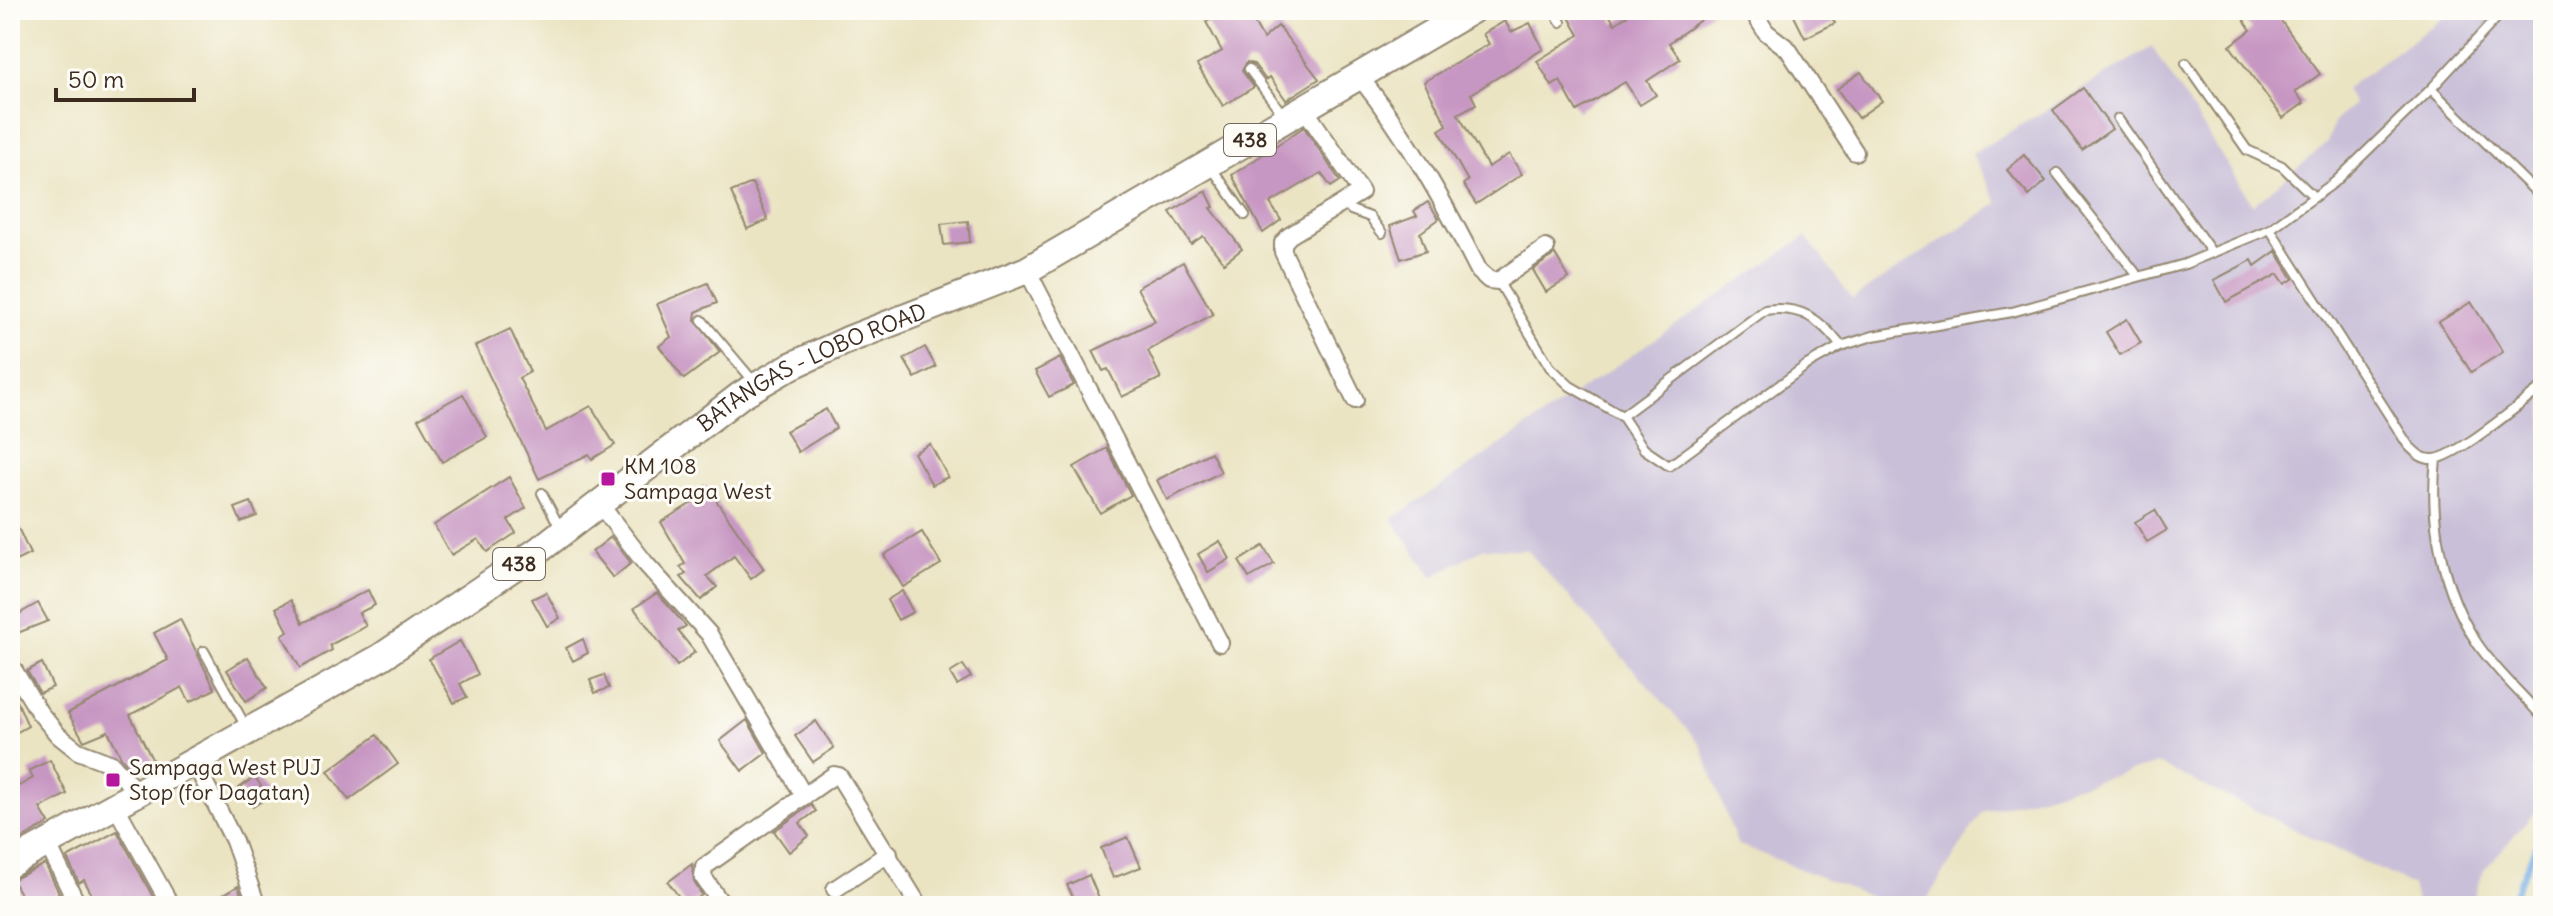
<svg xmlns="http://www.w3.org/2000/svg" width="2553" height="916" font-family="Delius,sans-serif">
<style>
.industrial{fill:#c9bfd8}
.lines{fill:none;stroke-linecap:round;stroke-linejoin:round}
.stream{stroke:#7ab0e8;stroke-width:6}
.building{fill:#c797c3}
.service-casing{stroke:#938770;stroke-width:12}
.minor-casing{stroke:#938770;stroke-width:20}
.primary-casing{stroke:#938770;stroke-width:30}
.service{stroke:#fff;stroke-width:8}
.minor{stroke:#fff;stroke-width:16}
.primary{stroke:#fff;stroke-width:26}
.poi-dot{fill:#b5179e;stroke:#fdfcf7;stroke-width:3}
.labels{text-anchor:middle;stroke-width:6;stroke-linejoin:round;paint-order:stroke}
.shield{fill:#fdfcf7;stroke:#75695f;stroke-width:2}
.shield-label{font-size:20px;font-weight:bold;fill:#3b2a1e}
.street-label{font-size:22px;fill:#3b2a1e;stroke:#fdfcf7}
.poi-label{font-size:22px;fill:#3b2a1e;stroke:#fdfcf7;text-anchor:start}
</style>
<rect width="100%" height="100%" fill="#fdfcf7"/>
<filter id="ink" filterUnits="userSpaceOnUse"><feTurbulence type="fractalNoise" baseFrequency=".0125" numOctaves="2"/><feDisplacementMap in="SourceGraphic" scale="16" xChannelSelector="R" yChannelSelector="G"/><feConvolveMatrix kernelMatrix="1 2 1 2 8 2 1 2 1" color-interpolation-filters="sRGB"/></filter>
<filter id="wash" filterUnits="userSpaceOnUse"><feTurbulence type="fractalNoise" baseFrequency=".006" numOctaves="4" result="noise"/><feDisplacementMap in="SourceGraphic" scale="32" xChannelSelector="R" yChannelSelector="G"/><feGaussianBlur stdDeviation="1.8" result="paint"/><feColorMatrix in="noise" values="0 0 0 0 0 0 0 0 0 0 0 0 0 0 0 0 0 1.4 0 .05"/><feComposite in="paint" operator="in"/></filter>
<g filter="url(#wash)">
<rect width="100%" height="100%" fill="#ebe4c3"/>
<polygon class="industrial" points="2454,10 2543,10 2543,803 2484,870 2471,906 2417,906 2412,885 2158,764 1982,812 1923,906 1893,906 1737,844 1701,745 1527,550 1484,548 1432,577 1392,519 1806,236 1852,299 1998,203 1972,154 2152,47 2253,205 2327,143 2335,121 2353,104 2345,89"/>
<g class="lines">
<polyline class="stream" points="2509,906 2543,831"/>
</g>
<g id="blocks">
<g class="building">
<polygon points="1229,10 1247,10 1263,39 1278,26 1319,79 1286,100 1270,77 1266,80 1254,64 1247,62 1242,71 1254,87 1223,106 1197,65 1222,51 1206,22"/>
<polygon points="1585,10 1606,10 1615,24 1635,10 1714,10 1669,43 1680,59 1647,81 1656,95 1640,105 1625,82 1577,111 1560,81 1552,86 1537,61 1579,35 1570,19"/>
<polygon points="1791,10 1828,10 1835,23 1805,38"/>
<polygon points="2237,10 2273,10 2320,74 2295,92 2304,103 2283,118 2230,46 2251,30"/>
<polygon points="1505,21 1511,32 1530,23 1543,49 1471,94 1476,104 1458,114 1488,167 1509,154 1522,174 1476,204 1463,184 1468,181 1439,130 1447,125 1424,82 1489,44 1483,34"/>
<polygon points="1861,72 1882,101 1858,118 1837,89"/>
<polygon points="2083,88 2112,129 2082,150 2053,110"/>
<polygon points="1304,127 1340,181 1331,187 1321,173 1270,203 1281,220 1263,233 1232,175"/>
<polygon points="2024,155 2046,181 2029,196 2007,170"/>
<polygon points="752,183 768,220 747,229 731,192"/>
<polygon points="1206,191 1214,207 1211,208 1242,249 1224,263 1203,236 1191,244 1170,212"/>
<polygon points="1428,202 1439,219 1420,233 1426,251 1401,259 1390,226 1417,216 1414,211"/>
<polygon points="968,221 970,242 944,245 941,224"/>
<polygon points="2276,251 2293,279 2285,284 2278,274 2226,302 2214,280 2252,260 2255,266"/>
<polygon points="1555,254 1569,278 1546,292 1533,270"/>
<polygon points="1183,262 1213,314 1148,351 1161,378 1122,397 1108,369 1103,371 1093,351 1155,321 1137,288"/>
<polygon points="708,283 717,303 696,312 695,320 720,352 684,379 659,346 671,337 657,304"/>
<polygon points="2471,302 2503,352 2471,372 2439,322"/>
<polygon points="2127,319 2141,343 2120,355 2106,332"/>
<polygon points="510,329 530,372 519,378 546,431 591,406 615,445 592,459 589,454 539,479 475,346"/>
<polygon points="925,347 936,367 915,378 904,359"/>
<polygon points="1060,358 1074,385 1049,397 1035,371"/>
<polygon points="463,394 487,437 442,462 418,419"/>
<polygon points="826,409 836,428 798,452 786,431"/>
<polygon points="930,444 948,477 932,485 914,453"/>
<polygon points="1107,448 1131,495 1100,513 1074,467"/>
<polygon points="1211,452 1221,472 1167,500 1157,480"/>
<polygon points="509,477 526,508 508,520 516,533 487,552 478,539 451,555 434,525"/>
<polygon points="706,486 764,569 751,579 734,556 707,576 717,587 701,600 681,577 686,574 680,567 685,564 661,522 695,501 692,494"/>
<polygon points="251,502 257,516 241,522 235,508"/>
<polygon points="10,510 30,554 10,564"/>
<polygon points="2155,510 2167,530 2147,542 2135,522"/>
<polygon points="922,532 941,564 903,587 884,555"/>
<polygon points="611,537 631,563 613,578 592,552"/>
<polygon points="1220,541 1230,559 1208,572 1198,554"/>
<polygon points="1263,546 1274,564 1249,578 1239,561"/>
<polygon points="368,590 375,605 359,613 366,626 330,645 332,650 300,668 282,635 288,631 276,608 291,600 303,623"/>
<polygon points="902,591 913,612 898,620 887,600"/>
<polygon points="546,592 560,618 547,626 532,599"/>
<polygon points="657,593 686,626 678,631 695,652 677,666 634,608"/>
<polygon points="38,603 48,621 10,636 10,619"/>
<polygon points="180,619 215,689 190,702 182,687 130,715 153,761 133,772 121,757 108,731 84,741 68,713 168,660 154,633"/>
<polygon points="583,639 588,653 573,661 566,648"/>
<polygon points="460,641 478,674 460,684 467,697 454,703 429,659"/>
<polygon points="248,657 267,688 246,701 227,670"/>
<polygon points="42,663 53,687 40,693 27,671"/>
<polygon points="963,665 971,677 957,685 950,673"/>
<polygon points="604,675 609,688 595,693 590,680"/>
<polygon points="10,685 28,726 10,736"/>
<polygon points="747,720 766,753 742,771 720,741"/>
<polygon points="816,721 834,748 813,762 795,736"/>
<polygon points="377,735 398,764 349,800 328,771"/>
<polygon points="50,760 67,794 40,808 49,823 10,846 10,791 33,778 29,771"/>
<polygon points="255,777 268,797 253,807 239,788"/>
<polygon points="811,805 816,811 800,823 809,836 789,852 774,831"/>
<polygon points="117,831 158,906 98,906 84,880 79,883 67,858"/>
<polygon points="1128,837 1141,867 1113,878 1101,848"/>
<polygon points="45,864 59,893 53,896 59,906 27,906 12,880"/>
<polygon points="692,864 694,882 702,895 686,906 668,882"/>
<polygon points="1089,875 1102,906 1077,906 1067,885"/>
<polygon points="238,886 245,906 205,906"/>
</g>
</g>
</g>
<g filter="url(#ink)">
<use href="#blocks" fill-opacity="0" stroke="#938770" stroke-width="2"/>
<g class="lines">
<defs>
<g id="service">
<polyline points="1553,10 1561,22"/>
<polyline points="2186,63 2247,150 2282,166 2314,197"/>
<polyline points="1249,69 1284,116"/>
<polyline points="2431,89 2543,199"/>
<polyline points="2118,119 2212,253"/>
<polyline points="1211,167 1245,215"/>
<polyline points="2057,173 2138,276"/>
<polyline points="1346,204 1351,210 1370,217 1382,233"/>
<path d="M2270 229 2408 445C2415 452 2422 460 2434 459 2456 458 2522 402 2543 387"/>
<polyline points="1498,281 1550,367 1570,386 1622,416"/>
<polyline points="702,320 755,383"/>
<path d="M1841 346C1820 319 1801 305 1765 310L1622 416 1644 449 1669 466 1807 365 1841 346 1873 336 2012 312 2185 264 2270 229 2335 182 2431 89 2504 10"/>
<path d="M2436 459C2429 521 2442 590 2477 643 2495 670 2522 694 2543 718"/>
<polyline points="542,493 560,528"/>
<polyline points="204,651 246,727"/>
</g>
<g id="minor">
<polyline points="1752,10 1766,32 1788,49 1855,152"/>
<path d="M1359 76C1409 139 1443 200 1479 271L1489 280 1498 281 1546 248"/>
<polyline points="1304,108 1361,192 1289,236 1283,243 1283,252 1355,400"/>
<polyline points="1027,270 1220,643"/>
<polyline points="598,502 645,563 709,634 804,796"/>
<polyline points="10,664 39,712 58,735 78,751 112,764 137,793"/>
<polyline points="194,761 234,841 257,906"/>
<polyline points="115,805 171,906"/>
<polyline points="47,843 78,906"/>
<polyline points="835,889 889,853"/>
<polyline points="723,906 703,877 704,867 834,775 839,776 919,906"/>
</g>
<g id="primary">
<path id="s1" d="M10 864 381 657 539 550 741 395 791 366 850 339 1027 270 1472 10"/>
</g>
</defs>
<use href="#service" class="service-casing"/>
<use href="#minor" class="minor-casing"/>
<use href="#primary" class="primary-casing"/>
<use href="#service" class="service"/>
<use href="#minor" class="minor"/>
<use href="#primary" class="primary"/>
</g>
</g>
<g class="poi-dot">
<rect x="600" y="471" width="16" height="16" rx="4"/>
<rect x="105" y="772" width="16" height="16" rx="4"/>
</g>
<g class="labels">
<g class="shield">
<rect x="1224" y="124" width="52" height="32" rx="6"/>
<rect x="493" y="548" width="52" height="32" rx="6"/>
</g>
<g class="shield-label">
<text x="1250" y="147">438</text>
<text x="519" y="571">438</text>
</g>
<g class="street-label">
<text dy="8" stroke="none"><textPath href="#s1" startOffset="946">BATANGAS - LOBO ROAD</textPath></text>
</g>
<g class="poi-label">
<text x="624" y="474">KM 108<tspan x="624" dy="25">Sampaga West</tspan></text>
<text x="129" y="775">Sampaga West PUJ<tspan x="129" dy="25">Stop (for Dagatan)</tspan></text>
</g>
</g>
<rect width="2553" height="916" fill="none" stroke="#fdfcf7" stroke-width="40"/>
<path d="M56 88v12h138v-12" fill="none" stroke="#3b2a1e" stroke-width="4"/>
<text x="68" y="88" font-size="24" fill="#3b2a1e" stroke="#fdfcf7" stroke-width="6" paint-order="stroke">50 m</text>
</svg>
